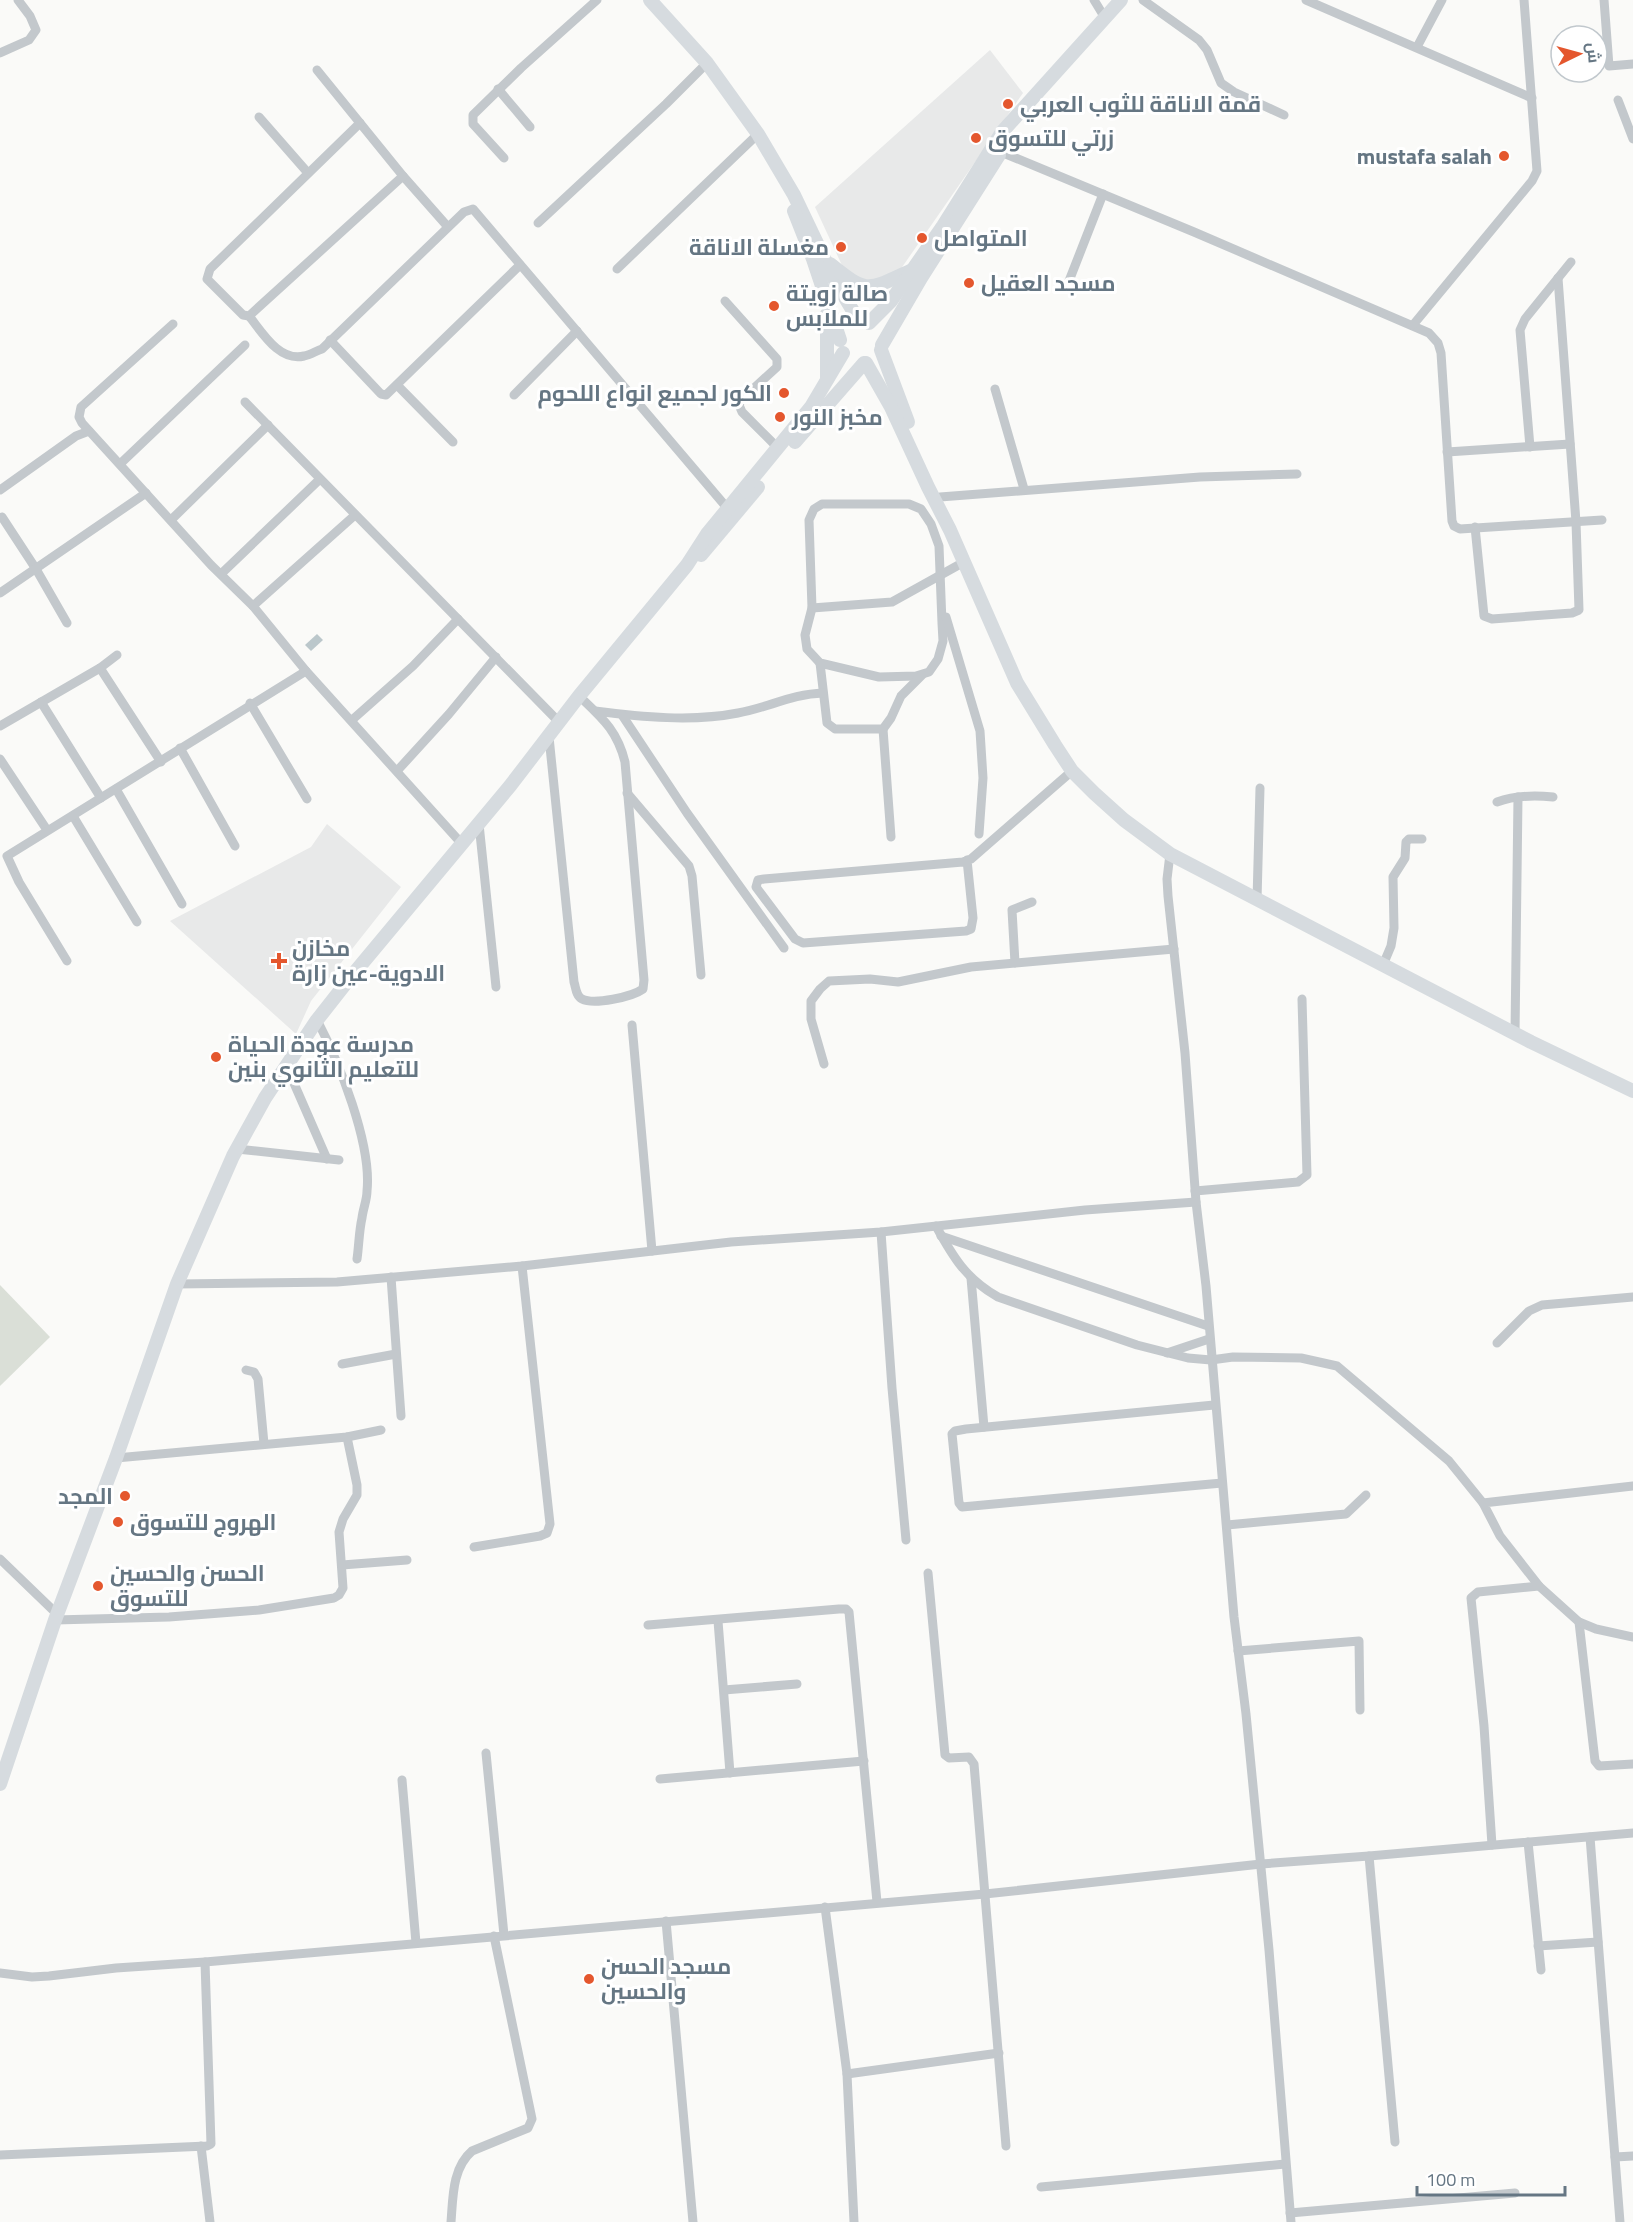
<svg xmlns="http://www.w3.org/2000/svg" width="1633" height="2222" font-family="'Titillium Web',Cairo,sans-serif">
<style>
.built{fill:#e8e9e9}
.green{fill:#dadfd7}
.water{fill:#bbc7cb}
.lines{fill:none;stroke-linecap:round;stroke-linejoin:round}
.street{stroke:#c3c8cc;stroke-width:9}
.secondary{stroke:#d6dbdf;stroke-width:14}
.poi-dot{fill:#e4572e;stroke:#fff;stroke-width:2}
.labels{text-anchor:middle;stroke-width:6;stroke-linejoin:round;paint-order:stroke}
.poi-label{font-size:22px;font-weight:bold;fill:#657683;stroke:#fff;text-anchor:start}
</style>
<rect width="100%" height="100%" fill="#fafaf8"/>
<g class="built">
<polygon points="990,50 1023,93 889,286 872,297 859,297 852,287 815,207"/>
<polygon points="327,824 401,887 311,1001 296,1034 170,921 311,847"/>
</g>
<polygon class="green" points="0,1285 50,1337 0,1386"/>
<polygon class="water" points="317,634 323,640 311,651 305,645"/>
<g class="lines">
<g class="street">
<polyline points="1094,0 1105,18"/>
<polyline points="1143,0 1199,40 1207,50 1221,83 1234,92 1284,115"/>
<polyline points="1306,0 1532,98"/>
<polyline points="1604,0 1609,66 1633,64"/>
<polyline points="1417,47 1442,0"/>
<polyline points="0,53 29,40 36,30 30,16 18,0"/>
<polyline points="317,70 403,176 448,227"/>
<polyline points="498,89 530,127"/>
<polyline points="1618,100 1633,139"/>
<polyline points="259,117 308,173"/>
<polyline points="360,123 210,269 207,279 243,315 249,316 403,176"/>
<polyline points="1001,152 1194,232 1429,333 1438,343 1441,353 1452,521 1454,526 1460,529 1602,520"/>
<polyline points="504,158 473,124 473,115 521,68 597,0"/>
<polyline points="538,223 666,104 707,63"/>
<polyline points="617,269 758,134"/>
<polyline points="1069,281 1103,194"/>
<polyline points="725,301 777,359 777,367 741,400 739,405 742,412 778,448"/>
<path d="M249 316C262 332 279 362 304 356 310 355 316 351 322 349L464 212 473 209 728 509"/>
<polyline points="173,324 81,407 79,417 82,423 211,565 253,606 306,671 462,844"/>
<polyline points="1413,325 1532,181 1537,171 1524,0"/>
<polyline points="330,340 381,394 386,395 520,265"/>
<polyline points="397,385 453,442"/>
<polyline points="995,389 1024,489"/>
<polyline points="514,395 577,331"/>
<polyline points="245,402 559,722"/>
<polyline points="1530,447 1520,330 1525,319 1571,262"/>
<polyline points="1447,452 1570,444"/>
<polyline points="120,464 245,345"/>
<polyline points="0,490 76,436 89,431"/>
<polyline points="940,497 1200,477 1297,474"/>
<polygon points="822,504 909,504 921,509 931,524 939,546 942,623 943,641 938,659 929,672 916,676 879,677 820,663 807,649 805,635 812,608 809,520 814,509"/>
<polyline points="2,517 36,569 67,623"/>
<polyline points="171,520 268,425"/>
<polyline points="1475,527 1484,616 1492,619 1572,613 1579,610 1576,522 1558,278"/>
<polyline points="221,574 320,479"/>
<polyline points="0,593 146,493"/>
<polyline points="253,606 355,515"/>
<polyline points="812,608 892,602 964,562"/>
<polyline points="946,617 980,731 983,778 979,834"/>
<polyline points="820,663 827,723 835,729 883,729 891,718 901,696 922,675"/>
<polyline points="100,668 161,762"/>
<polyline points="41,702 101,798"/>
<polyline points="250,703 307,799"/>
<path d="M595 711C641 717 693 722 738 713 767 708 792 694 823 693"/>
<polyline points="622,715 687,813 784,948"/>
<polyline points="352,720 413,666 458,619"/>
<polyline points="0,726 100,668 117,655"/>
<polyline points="883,729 891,837"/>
<path d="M549 737 574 982C576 988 576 996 582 999 594 1005 632 997 643 989L644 980 625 762C617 730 602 718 579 696"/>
<polyline points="180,748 235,846"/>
<polyline points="0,759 47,830"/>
<polyline points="397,771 449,714 496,657"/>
<polyline points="116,789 182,904"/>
<polyline points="627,793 689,866 692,876 701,975"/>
<path d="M1497 802C1516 795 1534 795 1553 797"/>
<polyline points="73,816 137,922"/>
<polyline points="479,824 496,987"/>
<polyline points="1170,854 1167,879 1168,896 1185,1053 1196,1202 1206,1286 1234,1617 1246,1714 1269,1950 1291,2222"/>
<polyline points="967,860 973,918 971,929 966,931 803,943 795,939 756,887 758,880 764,879 963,862 971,859 1072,771"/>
<polyline points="1257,900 1260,788"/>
<polyline points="67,961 19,882 7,856 306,671"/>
<polyline points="1015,963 1012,910 1032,902"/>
<polyline points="1383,965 1391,946 1394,928 1393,877 1405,858 1406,842 1409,839 1422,839"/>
<path d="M317 1020C339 1062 372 1144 367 1191 367 1200 363 1209 362 1218 359 1231 359 1245 357 1259"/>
<polyline points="632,1025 652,1251"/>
<polyline points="1515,1034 1518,797"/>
<polyline points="824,1064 811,1019 811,1001 820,989 829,981 870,979 898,982 971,967 1174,949"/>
<polyline points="286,1065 327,1159"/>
<polyline points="237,1149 339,1160"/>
<polyline points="1195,1191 1298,1182 1307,1175 1302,999"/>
<path d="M936 1226C953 1257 966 1279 998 1297L1137 1345 1188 1358 1211 1360 1233 1357 1301 1358 1337 1366 1449 1461 1483 1503"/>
<polyline points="881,1232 892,1388 906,1540"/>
<polyline points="941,1236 1208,1326"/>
<polyline points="391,1277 401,1416"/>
<polyline points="971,1278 984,1427"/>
<polyline points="177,1284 337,1282 522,1266 731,1242 881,1232 1085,1210 1196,1202"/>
<polyline points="1497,1343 1529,1311 1542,1305 1633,1297"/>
<polyline points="1167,1353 1209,1339"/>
<polyline points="342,1364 396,1354"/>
<polyline points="246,1370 254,1372 258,1379 264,1444"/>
<polyline points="1214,1405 966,1429 955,1431 952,1434 959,1503 962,1507 1222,1483"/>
<polyline points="116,1458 347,1437 381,1430"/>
<polyline points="1227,1525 1346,1514 1366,1495"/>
<polyline points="474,1547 540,1536 547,1533 550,1524 522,1266"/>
<polyline points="0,1559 57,1614"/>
<polyline points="342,1565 407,1560"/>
<polyline points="928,1573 945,1755 949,1758 969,1757 974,1764 1006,2146"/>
<polyline points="1539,1586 1500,1536 1483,1503 1633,1486"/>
<polyline points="55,1620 169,1617 259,1610 334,1598 339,1595 343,1588 339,1532 343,1519 357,1495 357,1485 347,1437"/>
<polyline points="718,1621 730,1773"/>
<polyline points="1579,1622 1595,1761 1599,1766 1633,1764"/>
<polyline points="648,1625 839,1609 846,1609 849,1612 877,1902"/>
<polyline points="1238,1651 1359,1641 1360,1710"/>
<polyline points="724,1690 797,1684"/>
<polyline points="486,1753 504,1935"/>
<polyline points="660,1779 864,1761"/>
<polyline points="402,1780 416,1943"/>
<polyline points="1590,1837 1620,2222"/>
<polyline points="1528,1842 1541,1970"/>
<polyline points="1492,1845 1484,1726 1471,1598 1478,1592 1539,1586 1579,1622 1596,1629 1633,1637"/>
<polyline points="1369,1856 1395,2142"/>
<polyline points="825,1907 847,2074 854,2222"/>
<polyline points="666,1921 693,2222"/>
<polyline points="1538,1946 1598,1942"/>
<polyline points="0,1973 32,1977 49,1976 116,1968 205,1962 985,1894 1261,1864 1369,1856 1633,1833"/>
<polyline points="847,2074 999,2053"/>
<polyline points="201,2146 210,2222"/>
<polyline points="0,2155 207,2146 211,2144 205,1962"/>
<polyline points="1615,2157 1633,2156"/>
<polyline points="1041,2187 1285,2164"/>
<polyline points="1290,2213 1515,2193"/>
<path d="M451 2222C453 2198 452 2168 472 2151L528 2128 532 2119 494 1936"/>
</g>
<g class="secondary">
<polyline points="650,0 707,63 758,134 794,195 835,281 859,321"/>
<polyline points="794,211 813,259 840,340"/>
<path d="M830 264C867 294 867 291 910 271"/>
<polyline points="827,314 827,379"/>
<polyline points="869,323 891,301 943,226 1002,132 1121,0"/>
<polyline points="882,345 921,278 999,155"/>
<polyline points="881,350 908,422"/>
<polyline points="866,363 891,407 928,487 950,530 1017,683 1055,745 1072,771 1094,793 1124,820 1170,854 1531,1042 1633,1091"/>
<polyline points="795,442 864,363"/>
<polyline points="701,555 758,487"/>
<polyline points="0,1784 55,1620 116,1458 177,1284 233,1156 265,1098 317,1020 350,978 510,786 579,696 687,565 707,534 811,407 843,353"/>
</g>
</g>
<g class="poi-dot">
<circle cx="1008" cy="104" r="6"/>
<circle cx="976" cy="138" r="6"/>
<circle cx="1504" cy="156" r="6"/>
<circle cx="922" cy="238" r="6"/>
<circle cx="841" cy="247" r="6"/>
<circle cx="969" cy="283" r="6"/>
<circle cx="774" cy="306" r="6"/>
<circle cx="784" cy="393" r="6"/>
<circle cx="780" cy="417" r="6"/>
<path d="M276 952h6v6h6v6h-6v6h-6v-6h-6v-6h6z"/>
<circle cx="216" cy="1057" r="6"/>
<circle cx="125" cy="1496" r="6"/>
<circle cx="118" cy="1522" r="6"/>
<circle cx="98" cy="1586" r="6"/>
<circle cx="589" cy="1979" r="6"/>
</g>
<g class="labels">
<g class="poi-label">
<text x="1020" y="112">قمة الاناقة للثوب العربي</text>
<text x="988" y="146">زرتي للتسوق</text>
<text x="1492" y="164" text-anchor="end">mustafa salah</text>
<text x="934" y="246">المتواصل</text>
<text x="829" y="255" text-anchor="end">مغسلة الاناقة</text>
<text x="981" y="291">مسجد العقيل</text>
<text x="786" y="301">صالة زويتة<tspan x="786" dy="25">للملابس</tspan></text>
<text x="772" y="401" text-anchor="end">الكور لجميع انواع اللحوم</text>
<text x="792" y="425">مخبز النور</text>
<text x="292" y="956">مخازن<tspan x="292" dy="25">الادوية-عين زارة</tspan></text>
<text x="228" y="1052">مدرسة عودة الحياة<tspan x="228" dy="25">للتعليم الثانوي بنين</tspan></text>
<text x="113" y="1504" text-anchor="end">المجد</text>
<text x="130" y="1530">الهروج للتسوق</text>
<text x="110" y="1581">الحسن والحسين<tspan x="110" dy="25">للتسوق</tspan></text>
<text x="601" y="1974">مسجد الحسن<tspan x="601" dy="25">والحسين</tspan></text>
</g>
</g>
<g transform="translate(1579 54) rotate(85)"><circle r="28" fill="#ffffff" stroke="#c1c8cd" stroke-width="1.5"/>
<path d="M0-4.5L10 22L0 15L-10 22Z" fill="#e4572e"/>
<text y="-9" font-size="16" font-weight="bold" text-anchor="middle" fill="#657683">ش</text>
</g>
<path d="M1417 2186v9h148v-9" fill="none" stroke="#657683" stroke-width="3"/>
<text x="1426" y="2186" font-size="18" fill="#657683" stroke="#ffffff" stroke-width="4.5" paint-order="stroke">100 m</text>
</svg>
